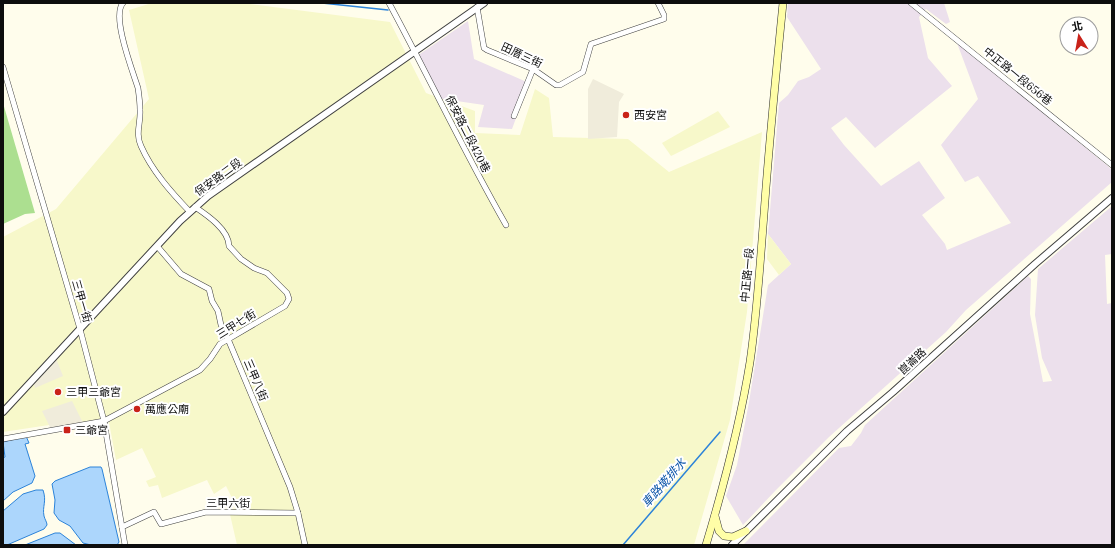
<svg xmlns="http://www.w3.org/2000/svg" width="1115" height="548" font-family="Lora,'Noto Sans TC',serif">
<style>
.industrial{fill:#ece0ec}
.farmland{fill:#f7f8ca}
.forest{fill:#acdf90}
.plaza{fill:#f0ecdb}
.water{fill:#acd6fc;stroke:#2c83d9}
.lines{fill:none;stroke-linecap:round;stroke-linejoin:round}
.stream{stroke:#2c83d9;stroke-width:1.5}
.minor-casing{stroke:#404040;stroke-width:6}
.tertiary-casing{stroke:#404040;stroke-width:8}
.secondary-casing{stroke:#2f2f2f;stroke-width:8}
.minor{stroke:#fff;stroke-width:5}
.tertiary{stroke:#fff;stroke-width:6}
.secondary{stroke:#fffea7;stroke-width:7}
.poi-dot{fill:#c92219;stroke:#fff;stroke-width:1.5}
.labels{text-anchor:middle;stroke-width:4;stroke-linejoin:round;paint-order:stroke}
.street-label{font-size:11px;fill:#0d0d0d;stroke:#fff}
.poi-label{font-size:11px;fill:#0d0d0d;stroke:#fff;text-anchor:start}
.water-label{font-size:12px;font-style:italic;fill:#0b54a9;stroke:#fff}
</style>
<rect width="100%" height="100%" fill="#fffdec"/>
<g class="industrial">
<polygon points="788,3 944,3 950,22 946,24 926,9 919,17 928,58 952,86 875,148 846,117 831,128 844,145 881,186 919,161 945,198 922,215 945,244 947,250 1011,223 978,176 965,182 941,145 978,99 957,43 1108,166 1112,170 1112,182 966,310 946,332 829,437 776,490 743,525 726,496 737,465 749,402 768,285 791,264 768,234 779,103 788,95 798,81 809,77 821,69 787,17"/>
<polygon points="468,21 474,59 529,83 512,129 478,127 484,105 436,98 417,56"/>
<polygon points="1112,206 1112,254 1105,255 1107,304 1112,303 1112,545 743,545 839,448 851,446 861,433 865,425 1028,276 1031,279 1030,314 1043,382 1052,381 1042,358 1035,315 1038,269"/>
</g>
<g class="farmland">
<polygon points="152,3 243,3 390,22 426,93 475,111 475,133 520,135 535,89 549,98 553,137 628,139 669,172 762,132 747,312 730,420 694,545 237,545 229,510 237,508 226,486 214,494 207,480 162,498 158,485 149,487 146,481 156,477 142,448 116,460 108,417 104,421 83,423 82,420 3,432 3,237 56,209 149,99 129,10"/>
<polygon points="718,111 730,127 671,156 662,143"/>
<polygon points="768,234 791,264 779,275 767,259"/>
</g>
<polygon class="forest" points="3,103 35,213 25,214 3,224"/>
<g class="plaza">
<polygon points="593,79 624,94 619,102 617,137 588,139 588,89"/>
<polygon points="55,356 63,376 35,388 33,380"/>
<polygon points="72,401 83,423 52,431 42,411"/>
</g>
<g class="water">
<polygon points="26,436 29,443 25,444 35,476 32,483 13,492 3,501 3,458 5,457 3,442"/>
<polygon points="90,467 101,467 102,469 119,542 117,545 91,545 83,543 70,526 59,520 54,513 55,500 52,484 55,481"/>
<path d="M36 490H43C47 502 42 506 44 516 45 520 47 522 47 525L44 529 7 545H3V511L23 494Z"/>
<polygon points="55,533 60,533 76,545 25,545"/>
</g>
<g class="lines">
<g class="stream">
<polyline points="322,3 388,10"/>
<polyline points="623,545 720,432"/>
</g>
<defs>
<g id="minor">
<path d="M123 3C111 16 133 72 138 88 139 95 140 103 140 110 141 123 135 133 141 146 152 171 171 192 190 212"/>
<path d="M389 3C429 77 464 152 506 225"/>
<polyline points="911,3 1112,165"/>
<polyline points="477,7 484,48 487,50 533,69 556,85 560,85 583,72 591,44 664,19 664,15 658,3"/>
<polyline points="3,67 80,329 104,421 125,545"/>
<polyline points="514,116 533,69"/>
<polyline points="157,246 181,274 209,289 212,301 218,311 221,325 228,339 290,487 298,513 305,545"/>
<path d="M3 439 104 421 200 370 210 359 220 344 285 306 289 299 287 293 267 273 254 268 241 259 229 246C229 230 207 215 195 207"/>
<polyline points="122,527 154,512 161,524 206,512 298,513"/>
</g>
<g id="tertiary">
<polyline points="3,412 180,221 208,196 484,3"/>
<polyline points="732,545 847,431 893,392 1035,264 1112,198"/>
</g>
<g id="secondary">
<polyline points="715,516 719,531 724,536 733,537 746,531"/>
<path d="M706 545C724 485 740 424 750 362 757 314 760 264 764 214 769 144 776 73 783 3"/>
</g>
</defs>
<use href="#minor" class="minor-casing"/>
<use href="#tertiary" class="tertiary-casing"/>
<use href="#secondary" class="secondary-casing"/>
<use href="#minor" class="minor"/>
<use href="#tertiary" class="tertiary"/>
<use href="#secondary" class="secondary"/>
</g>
<g class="poi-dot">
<circle cx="626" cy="115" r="4"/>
<circle cx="58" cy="392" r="4"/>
<circle cx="137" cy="409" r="4"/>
<rect x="63" y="426" width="8" height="8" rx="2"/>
</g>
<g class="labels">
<g class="street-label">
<text transform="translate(522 55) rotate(25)" y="4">田厝三街</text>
<text transform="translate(1018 76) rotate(39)" y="4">中正路一段656巷</text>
<text transform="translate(468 134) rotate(63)" y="4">保安路二段420巷</text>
<text transform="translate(218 177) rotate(-36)" y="4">保安路二段</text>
<text transform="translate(747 275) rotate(-85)" y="4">中正路一段</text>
<text transform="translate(82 301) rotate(74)" y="4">三甲一街</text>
<text transform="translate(236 324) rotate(-32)" y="4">三甲七街</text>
<text transform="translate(912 361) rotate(-43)" y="4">崑崙路</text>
<text transform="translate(256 380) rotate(67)" y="4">三甲八街</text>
<text x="228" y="507">三甲六街</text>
</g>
<g class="poi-label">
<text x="634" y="119">西安宮</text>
<text x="66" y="396">三甲三爺宮</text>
<text x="145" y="413">萬應公廟</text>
<text x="75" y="434">三爺宮</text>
</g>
<g class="water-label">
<text transform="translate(664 483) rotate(-49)" y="4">車路墘排水</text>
</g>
</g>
<rect width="1115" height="548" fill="none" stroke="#0d0d0d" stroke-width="8"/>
<g transform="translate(1079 36) rotate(349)"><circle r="19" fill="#ffffff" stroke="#9e9e9e"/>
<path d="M0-3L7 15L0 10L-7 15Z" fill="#c92219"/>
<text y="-6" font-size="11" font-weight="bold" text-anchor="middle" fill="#0d0d0d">北</text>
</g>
</svg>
